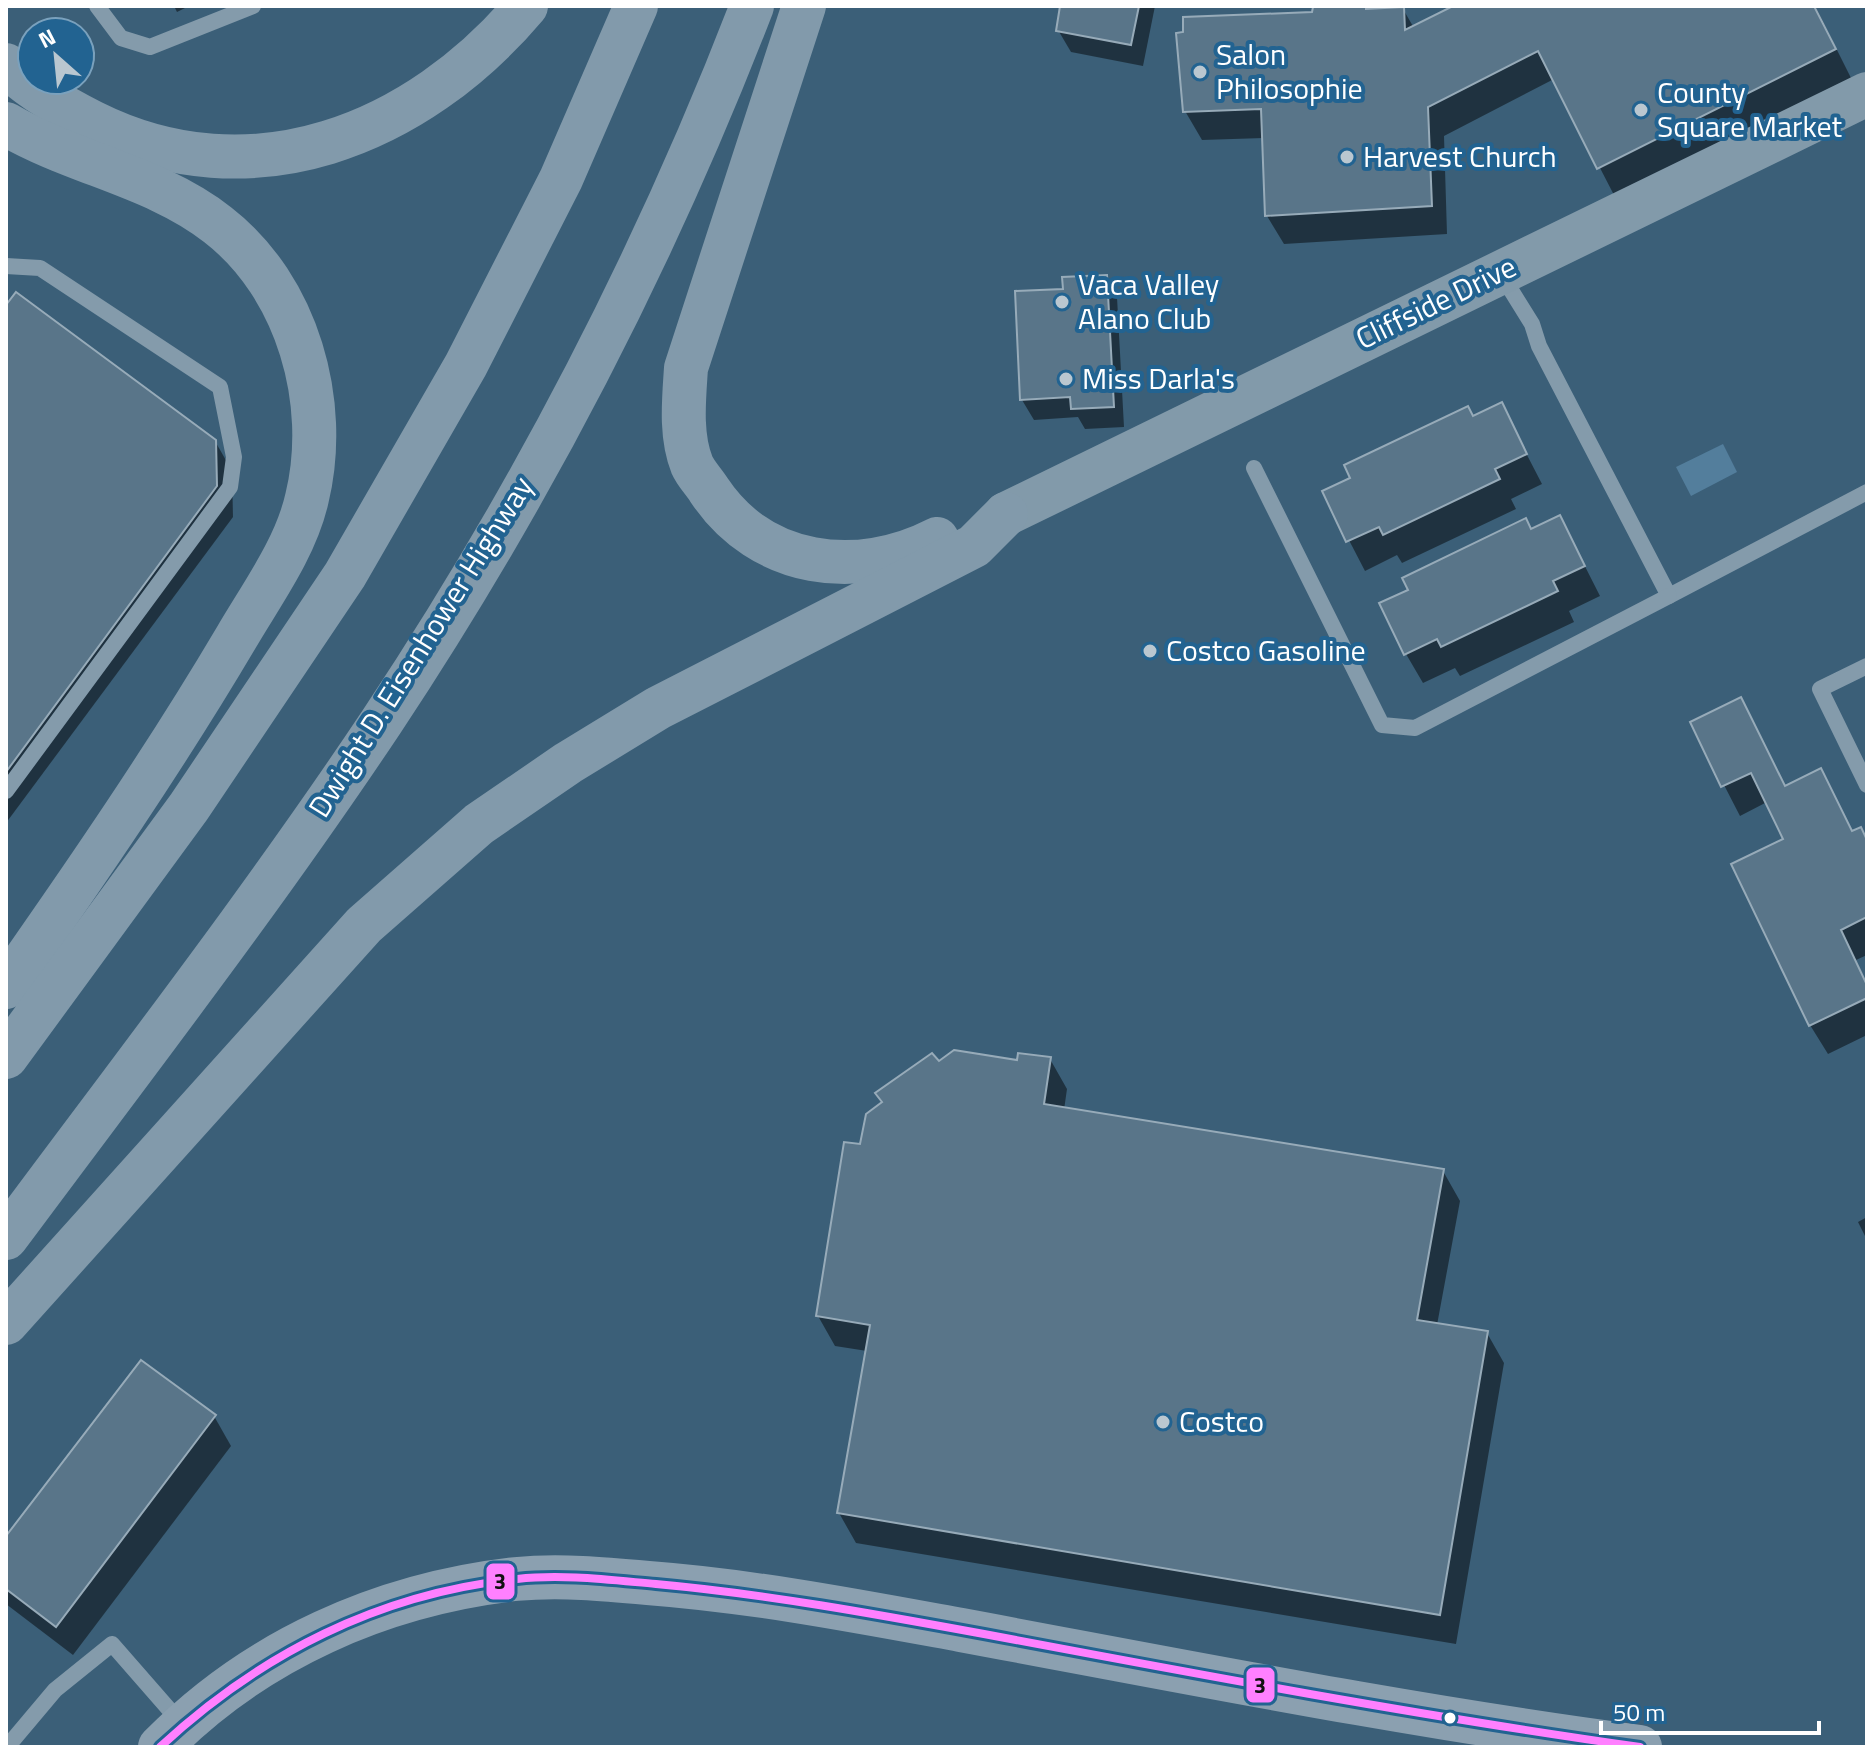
<svg xmlns="http://www.w3.org/2000/svg" width="1873" height="1753" font-family="'Titillium Web',sans-serif">
<style>
.water{fill:#537e9c}
.shadow{fill:#0007}
.building{fill:#597589;stroke:#97abb9;stroke-width:2}
.lines{fill:none;stroke-linecap:round;stroke-linejoin:round}
.lane{stroke:#849bab;stroke-width:16}
.secondary{stroke:#8ba0b0;stroke-width:44}
.primary{stroke:#829aaa;stroke-width:44}
.highway{stroke:#829aab;stroke-width:44}
.bus-1-casing{stroke:#226391;stroke-width:14}
.bus-1{stroke:#ff80ff;stroke-width:8}
.poi-dot{fill:#bac7d0;stroke:#226391;stroke-width:3}
.bus-dot{fill:#fff;stroke:#226391;stroke-width:3}
.labels{text-anchor:middle;stroke-width:8;stroke-linejoin:round;paint-order:stroke}
.poi-label{font-size:30px;fill:#fff;stroke:#226391;text-anchor:start}
.street-label{font-size:30px;fill:#fff;stroke:#226391}
.line-badge{stroke:#226391;stroke-width:3}
.pale-badge-label{font-size:22px;text-anchor:middle;font-weight:bold;fill:#111}
</style>
<rect width="100%" height="100%" fill="#3b5f78"/>
<polygon class="water" points="1723,444 1737,472 1691,496 1676,467"/>
<g class="shadow">
<polygon points="174,6 189,6 177,12"/>
<polygon points="1062,6 1155,6 1143,66 1071,52 1058,30"/>
<polygon points="1458,6 1815,6 1851,78 1615,197 1554,79 1444,136 1447,234 1284,244 1267,216 1264,138 1202,140 1185,111 1367,11 1403,9 1414,28"/>
<polygon points="1106,277 1117,297 1124,427 1085,429 1078,417 1034,420 1022,400 1065,291"/>
<polygon points="6,309 215,441 232,471 233,517 6,823"/>
<polygon points="1501,405 1542,484 1511,499 1516,509 1402,563 1397,555 1365,571 1324,492"/>
<polygon points="1560,517 1600,596 1569,611 1574,622 1460,676 1455,668 1423,683 1406,654 1410,591"/>
<polygon points="1741,700 1786,787 1821,771 1853,833 1867,842 1867,955 1856,960 1867,984 1867,1035 1828,1054 1810,1025 1786,840 1767,802 1740,816 1692,723"/>
<polygon points="1050,1059 1067,1089 1064,1110 1443,1171 1460,1201 1437,1325 1487,1333 1504,1363 1456,1644 856,1543 839,1513 867,1351 835,1346 818,1316 862,1146 938,1064"/>
<polygon points="1867,1217 1867,1240 1858,1222"/>
<polygon points="214,1416 231,1446 73,1655 6,1604 6,1539"/>
</g>
<g class="building">
<polygon points="1060,6 1139,6 1131,45 1056,31"/>
<polygon points="1366,6 1366,9 1404,7 1405,30 1453,6 1814,6 1836,49 1597,169 1538,51 1428,107 1432,206 1265,216 1261,109 1183,112 1176,33 1183,32 1183,17 1312,12 1313,7"/>
<polygon points="1107,275 1114,407 1071,409 1070,397 1020,400 1015,291 1063,289 1062,277"/>
<polygon points="16,292 216,440 217,486 6,772 6,305"/>
<polygon points="1502,402 1527,454 1495,469 1500,479 1383,535 1379,527 1346,542 1322,491 1350,478 1344,465 1468,406 1473,416"/>
<polygon points="1560,515 1585,566 1553,581 1558,591 1441,647 1437,639 1404,655 1379,603 1408,590 1402,578 1526,518 1531,529"/>
<polygon points="1741,697 1785,786 1821,768 1852,831 1861,827 1867,840 1867,917 1841,930 1867,985 1867,998 1809,1026 1731,864 1783,839 1751,773 1721,787 1690,722"/>
<polygon points="954,1050 1017,1060 1018,1053 1051,1057 1044,1104 1444,1169 1417,1320 1488,1331 1440,1615 837,1513 870,1325 816,1316 844,1142 860,1144 866,1114 882,1102 875,1093 932,1053 939,1061"/>
<polygon points="141,1360 216,1415 56,1627 6,1589 6,1536"/>
</g>
<g class="lines">
<g class="lane">
<polyline points="97,6 121,38 150,47 253,6"/>
<polyline points="6,266 40,268 220,387 234,457 230,487 6,791"/>
<polyline points="1501,274 1532,324 1539,346 1669,596 1867,492"/>
<polyline points="1254,468 1382,725 1415,728 1669,596"/>
<polyline points="1867,666 1820,689 1867,785"/>
<polyline points="7,1747 55,1690 112,1644 181,1723"/>
</g>
<path class="secondary" d="M160 1747C255 1650 382 1594 516 1579 560 1575 604 1579 648 1583 753 1591 857 1611 961 1630 1187 1672 1412 1717 1640 1747"/>
<polyline class="primary" points="1006,514 1867,94"/>
<g class="highway">
<path d="M804 6 686 368C684 399 680 435 692 465 696 474 704 482 709 490 761 568 857 580 937 539"/>
<path d="M6 65C30 89 61 106 92 122 252 202 417 135 526 6"/>
<path d="M6 124C74 164 156 176 218 225 298 287 330 403 307 498 296 548 261 595 236 638 165 758 86 873 6 987"/>
<polyline points="6,1057 189,807 345,575 466,365 561,179 636,6"/>
<path d="M6 1238C133 1067 264 898 382 721 530 498 656 255 752 6"/>
<polyline points="6,1323 364,925 479,824 568,763 658,708 974,546 1006,514"/>
</g>
<defs>
<path id="bus-1" d="M160 1747C260 1654 380 1593 517 1579 563 1574 610 1580 656 1584 766 1594 875 1614 984 1634 1202 1675 1420 1716 1640 1747"/>
</defs>
<use href="#bus-1" class="bus-1-casing"/>
<use href="#bus-1" class="bus-1"/>
</g>
<g class="poi-dot">
<circle cx="1200" cy="72" r="8"/>
<circle cx="1641" cy="110" r="8"/>
<circle cx="1347" cy="157" r="8"/>
<circle cx="1062" cy="302" r="8"/>
<circle cx="1066" cy="379" r="8"/>
<circle cx="1150" cy="651" r="8"/>
<circle cx="1163" cy="1422" r="8"/>
</g>
<circle class="bus-dot" cx="1450" cy="1718" r="7"/>
<g class="labels">
<g class="poi-label">
<text x="1216" y="65">Salon<tspan x="1216" dy="34">Philosophie</tspan></text>
<text x="1657" y="103">County<tspan x="1657" dy="34">Square Market</tspan></text>
<text x="1363" y="167">Harvest Church</text>
<text x="1078" y="295">Vaca Valley<tspan x="1078" dy="34">Alano Club</tspan></text>
<text x="1082" y="389">Miss Darla's</text>
<text x="1166" y="661">Costco Gasoline</text>
<text x="1179" y="1432">Costco</text>
</g>
<g class="street-label">
<text transform="translate(1436 303) rotate(-26)" y="10">Cliffside Drive</text>
<text transform="translate(421 647) rotate(-58)" y="10">Dwight D. Eisenhower Highway</text>
</g>
</g>
<g class="line-badge">
<rect x="485" y="1562" width="31" height="39" rx="8" fill="#ff80ff"/>
<rect x="1245" y="1666" width="31" height="38" rx="8" fill="#ff80ff"/>
</g>
<g class="pale-badge-label">
<text x="500" y="1589">3</text>
<text x="1260" y="1693">3</text>
</g>
<rect width="1873" height="1753" fill="none" stroke="#ffffff" stroke-width="16"/>
<g transform="translate(56 56) rotate(333)"><circle r="38" fill="#226391" stroke="#7aa1bd" stroke-width="2"/>
<path d="M0-6L14 30L0 20L-14 30Z" fill="#bac7d0"/>
<text y="-12" font-size="22" font-weight="bold" text-anchor="middle" fill="#ffffff">N</text>
</g>
<path d="M1601 1721v12h218v-12" fill="none" stroke="#ffffff" stroke-width="4"/>
<text x="1613" y="1721" font-size="24" fill="#ffffff" stroke="#226391" stroke-width="6" paint-order="stroke">50 m</text>
</svg>
